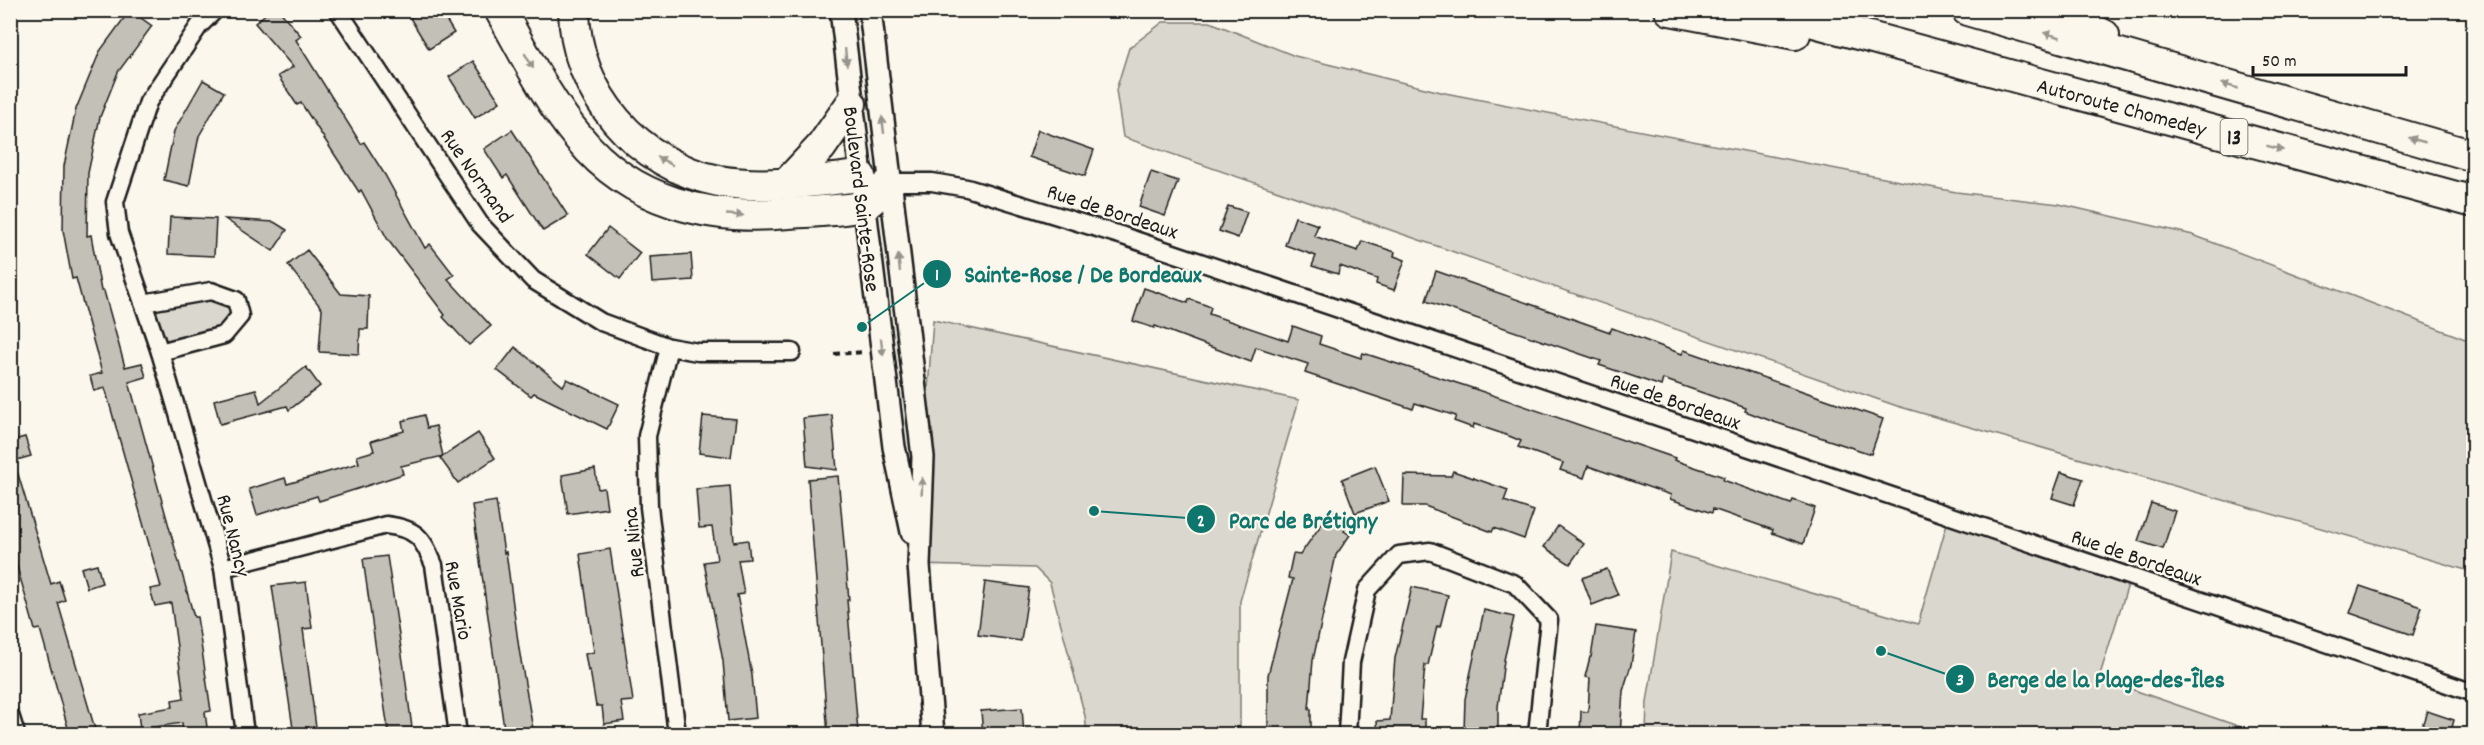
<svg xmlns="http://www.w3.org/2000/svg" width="2484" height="745" font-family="Dekko,sans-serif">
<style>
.green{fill:#dad7ce;stroke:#7b7a75;stroke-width:1.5}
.building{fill:#c3c0b8;stroke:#1c1c1c;stroke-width:1.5}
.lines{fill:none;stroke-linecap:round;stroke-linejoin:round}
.minor-casing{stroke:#1c1c1c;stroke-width:21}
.tertiary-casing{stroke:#1c1c1c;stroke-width:26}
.motorway-casing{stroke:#1c1c1c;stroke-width:34}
.path{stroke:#1c1c1c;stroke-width:4;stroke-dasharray:6 4.5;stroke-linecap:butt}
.minor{stroke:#fbf7ec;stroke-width:16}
.tertiary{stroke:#fbf7ec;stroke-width:21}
.motorway{stroke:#fbf7ec;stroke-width:30}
.oneway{fill:#97948e}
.labels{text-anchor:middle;stroke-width:4.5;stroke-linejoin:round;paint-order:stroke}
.shield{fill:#fbf7ec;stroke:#5f5e5a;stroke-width:1.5}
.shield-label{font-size:21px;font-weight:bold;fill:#1c1c1c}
.street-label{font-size:22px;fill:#1c1c1c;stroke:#fbf7ec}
.leader{fill:none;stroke:#0f766e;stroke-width:2}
.callout-dot{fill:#0f766e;stroke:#fbf7ec;stroke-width:2}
.mark-label{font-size:18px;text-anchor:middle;font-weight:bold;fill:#fff}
.callout-label{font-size:24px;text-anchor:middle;font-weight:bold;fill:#0f766e;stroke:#fbf7ec;stroke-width:4.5;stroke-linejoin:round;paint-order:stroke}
</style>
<rect width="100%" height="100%" fill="#fbf7ec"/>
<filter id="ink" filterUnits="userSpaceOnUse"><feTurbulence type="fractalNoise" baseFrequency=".0167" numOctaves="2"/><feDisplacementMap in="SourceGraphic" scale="12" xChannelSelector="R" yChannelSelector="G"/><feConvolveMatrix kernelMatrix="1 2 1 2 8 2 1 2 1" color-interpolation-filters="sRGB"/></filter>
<g filter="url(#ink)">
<g class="green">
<polygon points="1163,22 1210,22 1295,56 1445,93 1956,192 2059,204 2193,235 2473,342 2473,572 1897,406 1123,137 1116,90 1129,48"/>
<polygon points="211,291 236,300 224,335 160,352 143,303"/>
<polygon points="933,320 1299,400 1240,601 1240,734 1087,734 1085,716 1050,583 1035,568 919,565 923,457"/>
<polygon points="1950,513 2130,578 2099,678 2261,734 1646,734 1647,702 1671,552 1918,624"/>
</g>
<g class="building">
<polygon points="130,10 152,26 118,72 100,117 88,173 87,236 91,235 101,291 104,291 125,367 142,363 146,377 129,382 194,617 197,617 211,711 205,712 208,735 184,735 182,723 140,729 138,713 173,707 172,700 184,698 171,603 155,606 150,589 161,587 105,388 94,391 90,376 102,373 76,278 72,279 63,230 64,166 76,109 100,51"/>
<polygon points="270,10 279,10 301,36 296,40 361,144 364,142 385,175 425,248 430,244 454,275 448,279 491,326 469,345 443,317 445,315 388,240 361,190 359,192 301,103 297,105 278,76 293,67 255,23"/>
<polygon points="422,10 440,10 454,33 429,49 410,18"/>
<polygon points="473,61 500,102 475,118 449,77"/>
<polygon points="203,80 224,92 199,136 189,186 164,180 174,131"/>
<polygon points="512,130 568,216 543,231 507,175 503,178 484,149"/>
<polygon points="1038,130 1094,150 1085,176 1029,157"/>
<polygon points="1151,172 1178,181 1165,216 1139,207"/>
<polygon points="1228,206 1247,212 1238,238 1219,231"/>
<polygon points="170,217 216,219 214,256 168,254"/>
<polygon points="1295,217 1318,225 1314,236 1358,251 1362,241 1395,252 1394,256 1405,260 1394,290 1376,284 1377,279 1340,266 1338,274 1312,266 1316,256 1285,245"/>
<polygon points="225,219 274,222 287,230 273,251"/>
<polygon points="608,228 640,253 620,279 588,254"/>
<polygon points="307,250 341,294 369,296 368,329 360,329 359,354 319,352 322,309 288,265"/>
<polygon points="691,254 693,280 652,283 650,257"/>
<polygon points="1436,271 1610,332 1612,328 1682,354 1684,350 1883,419 1871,454 1774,422 1745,411 1746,408 1663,379 1661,386 1626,374 1599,365 1601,361 1426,301"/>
<polygon points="1144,288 1188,303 1189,299 1211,307 1209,314 1288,341 1293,326 1321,336 1319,344 1361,358 1363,353 1466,386 1675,458 1674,460 1724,477 1723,480 1791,504 1793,500 1815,508 1803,544 1772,533 1773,530 1713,509 1712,513 1670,499 1671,495 1588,466 1584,478 1560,470 1563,463 1518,447 1521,441 1509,436 1474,424 1473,428 1454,421 1456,416 1415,403 1413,409 1305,373 1308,364 1256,347 1251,362 1155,326 1154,328 1133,321"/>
<polygon points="515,347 563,386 567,379 619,404 607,429 534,393 531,396 497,370"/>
<polygon points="306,367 320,386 289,410 287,406 220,424 214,400 256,389 260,403"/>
<polygon points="424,415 427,428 436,426 443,456 401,466 403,474 354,490 319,501 317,496 257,515 249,489 285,478 287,484 359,463 357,456 374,451 371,441 404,431 402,421"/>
<polygon points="832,415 837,470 807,466 803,418"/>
<polygon points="703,416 736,419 731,457 699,453"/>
<polygon points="478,433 495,458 458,483 440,458"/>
<polygon points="25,437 31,456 10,462 10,441"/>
<polygon points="15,464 51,584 59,581 65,600 58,603 95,729 76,735 70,735 40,629 35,630 10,542 10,465"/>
<polygon points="1375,466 1389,501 1355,513 1342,479"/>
<polygon points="595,469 598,489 604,488 607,508 568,514 562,475"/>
<polygon points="1453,471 1508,490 1504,501 1534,511 1524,539 1494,528 1492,532 1425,506 1403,506 1404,475 1451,476"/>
<polygon points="2061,472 2083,479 2074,505 2052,498"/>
<polygon points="838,476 849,600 847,600 858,732 828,735 808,479"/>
<polygon points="730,486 734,542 748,540 750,559 738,560 744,594 737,595 752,675 756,718 728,721 723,661 704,562 717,560 712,527 699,528 696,489"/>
<polygon points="496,501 504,553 506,552 519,649 534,735 505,735 472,505"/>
<polygon points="2151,503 2175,511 2163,549 2138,541"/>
<polygon points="1332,509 1350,521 1344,531 1350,535 1336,555 1313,660 1309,709 1311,709 1311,730 1268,730 1268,675 1293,579 1288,578 1293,554 1300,555"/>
<polygon points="1558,526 1584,544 1570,564 1544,547"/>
<polygon points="610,549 633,701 621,702 624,721 604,724 602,706 596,706 590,670 588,671 585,654 594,652 580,554"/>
<polygon points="387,556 404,668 413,735 389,735 377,657 363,559"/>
<polygon points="97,564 102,583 87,588 81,568"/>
<polygon points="1607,569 1618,595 1592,605 1582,578"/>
<polygon points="306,582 312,628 303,629 317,735 294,735 272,586"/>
<polygon points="985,582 1029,588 1021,641 978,635"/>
<polygon points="2360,586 2422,607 2413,635 2350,613"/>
<polygon points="1412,587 1448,595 1440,627 1437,626 1428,665 1425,665 1420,719 1425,719 1425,735 1378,735 1377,721 1390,720 1395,658"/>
<polygon points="1484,610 1514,617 1504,660 1498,707 1498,731 1464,731 1465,699"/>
<polygon points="1596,626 1636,632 1631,665 1623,691 1620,735 1580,735 1581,711 1588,712 1590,678 1585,677 1590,657 1591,657"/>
<polygon points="1022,708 1024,735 983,735 981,711"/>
<polygon points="2427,711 2454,720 2450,735 2419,735"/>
</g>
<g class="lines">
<defs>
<g id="minor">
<polyline points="215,10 199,26 148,102 115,202 119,233 160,352 223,568 245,734"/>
<polyline points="338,10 480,224 533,280 601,322 669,347 698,352 792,352"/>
<polyline points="884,182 932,182 967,188 1123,236 2474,693"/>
<polyline points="143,303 211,291 236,300 240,316 224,335 160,352"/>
<polyline points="669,347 647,436 649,507 677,734"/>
<path d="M223 568 386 525C417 529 422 537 434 565L458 734"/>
<polyline points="10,715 16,734"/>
<polyline points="1347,734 1351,662 1367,590 1399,555 1430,551 1515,584 1549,620 1537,734"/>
</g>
<g id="tertiary">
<polyline points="841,10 894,447 912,532"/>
<polyline points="870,10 923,457 919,565 933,734"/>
</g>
<g id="motorway">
<path d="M500 10C525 54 547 100 579 138 631 202 710 221 788 213 802 212 856 210 865 205 874 199 881 190 889 184"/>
<path d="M574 10C575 94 638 165 719 181 765 189 814 181 860 176"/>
<polyline points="1670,10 1795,34"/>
<polyline points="1770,10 2474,202"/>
<polyline points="1967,10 2474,156"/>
<polyline points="2052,10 2104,35"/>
<polyline points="787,183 821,147 851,104"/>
</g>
</defs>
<use href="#minor" class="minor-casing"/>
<use href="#tertiary" class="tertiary-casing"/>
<use href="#motorway" class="motorway-casing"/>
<polyline class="path" points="834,354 865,352"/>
<use href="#minor" class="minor"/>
<use href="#tertiary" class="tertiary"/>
<use href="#motorway" class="motorway"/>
</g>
<defs><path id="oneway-solid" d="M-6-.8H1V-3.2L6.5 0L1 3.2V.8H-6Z" transform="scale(1.5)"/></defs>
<g class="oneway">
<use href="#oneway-solid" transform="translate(2052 35) rotate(-164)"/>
<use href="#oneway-solid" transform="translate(846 57) rotate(84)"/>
<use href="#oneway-solid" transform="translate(529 61) rotate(60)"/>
<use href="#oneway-solid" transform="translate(2230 86) rotate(-164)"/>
<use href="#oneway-solid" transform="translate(883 125) rotate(-97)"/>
<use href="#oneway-solid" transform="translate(2417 140) rotate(-164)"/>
<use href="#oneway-solid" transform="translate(2275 148) rotate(15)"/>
<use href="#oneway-solid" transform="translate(665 161) rotate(-151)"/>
<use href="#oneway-solid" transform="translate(735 215) rotate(3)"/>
<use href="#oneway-solid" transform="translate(899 263) rotate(-96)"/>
<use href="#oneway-solid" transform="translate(882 347) rotate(83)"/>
<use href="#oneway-solid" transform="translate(922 486) rotate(-88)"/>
</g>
</g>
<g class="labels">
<rect class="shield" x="2220.5" y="119" width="27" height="36" rx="4.5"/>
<g class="shield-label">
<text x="2234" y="144">13</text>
</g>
<g class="street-label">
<text transform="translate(2122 106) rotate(15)" y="8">Autoroute Chomedey</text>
<text transform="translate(478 175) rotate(55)" y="8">Rue Normand</text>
<text transform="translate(863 199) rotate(83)" y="8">Boulevard Sainte-Rose</text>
<text transform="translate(1113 210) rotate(18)" y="8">Rue de Bordeaux</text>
<text transform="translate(1676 400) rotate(19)" y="8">Rue de Bordeaux</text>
<text transform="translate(235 535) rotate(76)" y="8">Rue Nancy</text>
<text transform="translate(632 543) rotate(-96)" y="8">Rue Nina</text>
<text transform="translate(2137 556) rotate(19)" y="8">Rue de Bordeaux</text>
<text transform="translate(460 600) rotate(80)" y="8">Rue Mario</text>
</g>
</g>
<path class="leader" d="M862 327L937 274M1094 511L1201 519M1881 651L1960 679"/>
<g class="callout-dot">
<circle cx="862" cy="327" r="6"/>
<circle cx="1094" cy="511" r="6"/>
<circle cx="1881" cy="651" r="6"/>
<circle cx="937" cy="274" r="15"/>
<circle cx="1201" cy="519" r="15"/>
<circle cx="1960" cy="679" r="15"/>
</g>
<g class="mark-label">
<text x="937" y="280">1</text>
<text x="1201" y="526">2</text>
<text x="1960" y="685">3</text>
</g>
<g class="callout-label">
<text x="1083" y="282">Sainte-Rose / De Bordeaux</text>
<text x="1303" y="528">Parc de Brétigny</text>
<text x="2106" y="687">Berge de la Plage-des-Îles</text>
</g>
<rect width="2484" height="745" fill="none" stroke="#fbf7ec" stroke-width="36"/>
<rect x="18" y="18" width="2448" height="709" fill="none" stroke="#1c1c1c" stroke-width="2" filter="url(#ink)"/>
<path d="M2253 66v9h153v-9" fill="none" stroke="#1c1c1c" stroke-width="3"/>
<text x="2262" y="66" font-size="18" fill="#1c1c1c" stroke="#fbf7ec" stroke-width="4.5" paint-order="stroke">50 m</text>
</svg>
